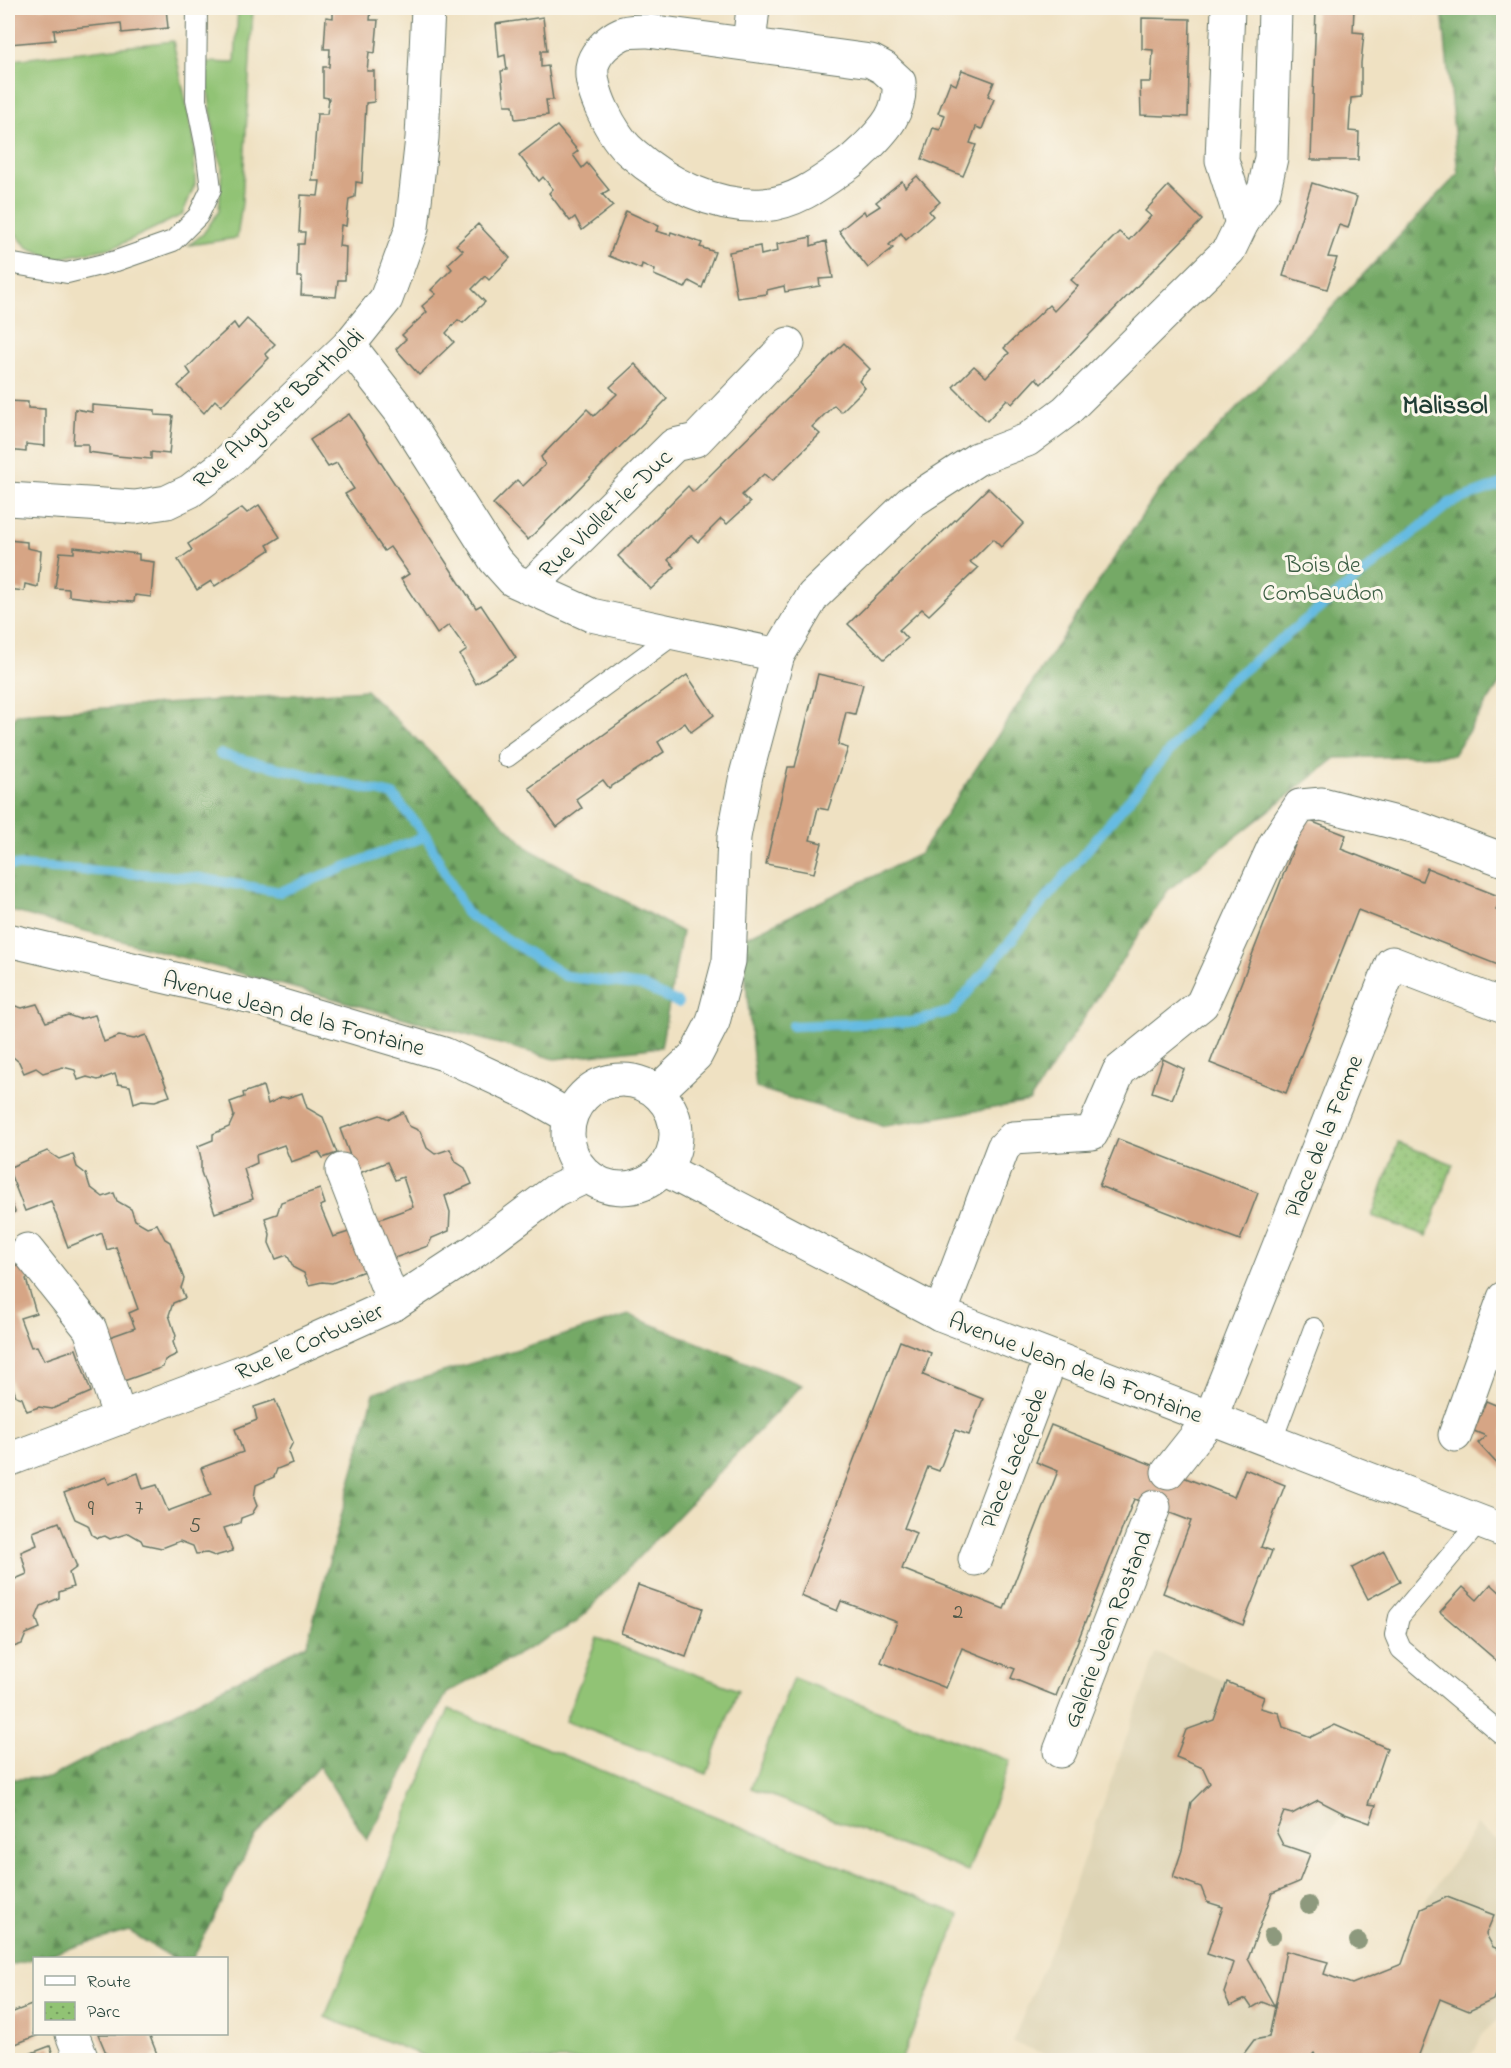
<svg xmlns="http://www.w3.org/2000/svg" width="1511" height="2068" font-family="'Indie Flower',sans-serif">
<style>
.built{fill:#ded4b5}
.grass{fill:#91c374;stroke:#588054;stroke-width:1.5}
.forest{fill:url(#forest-firs);stroke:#4a734d;stroke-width:1.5}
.park{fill:url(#park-dots);stroke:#588054;stroke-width:1.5}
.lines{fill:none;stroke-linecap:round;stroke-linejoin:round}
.stream{stroke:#66bbe2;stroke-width:10}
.building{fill:#d6a585}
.service-casing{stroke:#687666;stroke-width:22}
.minor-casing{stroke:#687666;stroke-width:35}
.service{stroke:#fff;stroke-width:20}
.minor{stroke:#fff;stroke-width:33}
.tree{fill:#8d997d}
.labels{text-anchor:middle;stroke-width:6;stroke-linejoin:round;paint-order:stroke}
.number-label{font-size:21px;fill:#4d5748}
.street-label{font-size:24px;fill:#1f3d34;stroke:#fbf7ec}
.park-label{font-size:24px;fill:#3c5e44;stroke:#fbf7ec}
.quarter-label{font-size:27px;font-weight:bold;fill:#1f3d34;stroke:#fbf7ec}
</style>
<defs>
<pattern id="forest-firs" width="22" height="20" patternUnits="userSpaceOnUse" patternTransform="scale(1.5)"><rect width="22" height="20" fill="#74a966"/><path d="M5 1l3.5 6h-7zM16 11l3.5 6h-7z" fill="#5f8b55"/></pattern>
<pattern id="park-dots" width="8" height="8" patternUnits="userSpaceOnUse" patternTransform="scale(1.5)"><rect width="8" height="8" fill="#91c374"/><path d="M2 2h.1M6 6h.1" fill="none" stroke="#76a060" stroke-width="1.8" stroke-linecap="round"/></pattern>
</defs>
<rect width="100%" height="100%" fill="#fbf7ec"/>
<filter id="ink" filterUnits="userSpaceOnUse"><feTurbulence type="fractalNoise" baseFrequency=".0167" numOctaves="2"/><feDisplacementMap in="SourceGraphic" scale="12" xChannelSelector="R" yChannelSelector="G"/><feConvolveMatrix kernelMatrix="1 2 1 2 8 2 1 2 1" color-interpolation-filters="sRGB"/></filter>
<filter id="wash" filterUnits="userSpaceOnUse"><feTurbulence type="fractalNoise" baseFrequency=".008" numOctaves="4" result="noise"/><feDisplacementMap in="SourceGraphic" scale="24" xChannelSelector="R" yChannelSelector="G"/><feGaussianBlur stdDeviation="1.35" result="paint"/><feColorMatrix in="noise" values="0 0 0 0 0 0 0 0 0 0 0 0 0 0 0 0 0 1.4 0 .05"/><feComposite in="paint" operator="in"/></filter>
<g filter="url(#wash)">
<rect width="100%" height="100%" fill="#efe1c2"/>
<polygon class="built" points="1156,1653 1264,1697 1261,1708 1279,1713 1283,1727 1311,1737 1335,1725 1387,1748 1368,1803 1376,1805 1370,1823 1345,1814 1310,1854 1299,1882 1272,1893 1248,1959 1275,2006 1286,1951 1328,1962 1324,1974 1352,1984 1402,1964 1421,1909 1477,1825 1503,1844 1503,2015 1482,2034 1469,2060 1061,2060 1012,2042 1058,1932"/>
<g class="grass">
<polygon points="238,8 253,8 242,203 237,238 189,245 203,234 219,211 222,168 216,144 204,62 235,63"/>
<polygon points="8,27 13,60 173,41 194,139 195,184 182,215 115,247 55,259 27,247 8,225"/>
<polygon points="597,1638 738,1690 707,1774 565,1721"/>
<polygon points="793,1678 1010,1761 968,1871 751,1788"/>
<polygon points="449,1709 960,1915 901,2060 434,2060 325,2017"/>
</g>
<g class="forest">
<polygon points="1442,8 1503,8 1503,678 1453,755 1336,758 1168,890 1029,1102 885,1126 756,1088 742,939 920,854 1157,493 1458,174"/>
<polygon points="366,690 529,849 682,932 661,1047 555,1059 8,910 8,727 17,714"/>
<polygon points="629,1315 802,1385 577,1622 447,1693 367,1840 319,1766 254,1837 193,1958 173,1958 129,1931 8,1966 8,1779 49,1778 307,1644 374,1393"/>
</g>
<polygon class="park" points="1398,1143 1453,1164 1427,1236 1372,1216"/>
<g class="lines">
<g class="stream">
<polyline points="220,754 393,795 426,836"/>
<polyline points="8,865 200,878 280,892 426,836 466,913 565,976 643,986 678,1003"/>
<polyline points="792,1026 912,1022 952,1011 1226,684 1450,503 1504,483"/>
</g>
</g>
<g id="blocks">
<g class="building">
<polygon points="8,8 166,8 168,28 122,33 121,23 54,30 55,40 9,44"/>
<polygon points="333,8 371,8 370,20 378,20 375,53 369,52 367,71 374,71 374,102 366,103 362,183 356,182 355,197 349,199 346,226 341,225 339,246 346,247 345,280 338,280 336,297 301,295 302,277 297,277 298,244 304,244 305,232 299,232 301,195 318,196 320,181 312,181 317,114 327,114 329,98 323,97 323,67 329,67 330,49 324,49 326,17 333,18"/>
<polygon points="1316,8 1354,8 1353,32 1364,33 1361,63 1361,97 1351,98 1349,131 1359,132 1358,160 1311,160"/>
<polygon points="543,17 547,51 541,51 541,67 548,66 553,100 546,100 548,115 515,119 513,105 505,105 501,71 507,70 505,55 499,57 496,24"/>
<polygon points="1142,18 1190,19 1188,117 1141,115 1140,82 1151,82 1153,50 1142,49"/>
<polygon points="962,70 994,82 988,96 994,99 982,129 976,127 970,143 976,145 963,176 922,159 933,128 940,130 945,115 938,113 950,82 956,85"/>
<polygon points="557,126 578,151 573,155 582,168 587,163 609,190 602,194 613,206 582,230 575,217 570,221 549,193 553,189 543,177 539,181 519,155"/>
<polygon points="917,176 940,202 929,211 933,216 906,240 901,233 889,245 893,248 868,268 839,231 864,211 866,215 880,206 876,202 902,181 905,187"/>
<polygon points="1312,183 1357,197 1348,228 1339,225 1328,257 1337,258 1327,289 1283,276"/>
<polygon points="1168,186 1202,220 1041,384 1036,378 1012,404 1007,399 987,421 953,387 974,366 986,377 1009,353 1004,348 1049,305 1054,311 1078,286 1071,280 1119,232 1129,240 1151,216 1145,211"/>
<polygon points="626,211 659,226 656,231 670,235 671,232 702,243 700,247 715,252 702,288 689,281 685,288 654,275 655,270 642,264 641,269 609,256"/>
<polygon points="478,224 510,258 489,280 485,276 472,289 485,302 463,323 458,320 446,333 454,342 419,375 396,349 406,339 402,335 427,312 422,306 436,294 431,290 452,269 448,264 463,250 456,245"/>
<polygon points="811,237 811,246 826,241 833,278 819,279 820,286 785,292 784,286 767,290 767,294 737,298 729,252 760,246 761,255 778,251 777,244"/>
<polygon points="247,319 275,344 265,354 269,358 221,406 215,400 204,413 178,386 191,374 187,368 207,348 234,323 238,329"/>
<polygon points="844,343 870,369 859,381 865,388 841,412 834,405 812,427 820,434 772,481 764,474 742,495 750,503 727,524 721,519 698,542 691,535 668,560 675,567 651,589 618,556 688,486 693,492"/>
<polygon points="635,364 667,399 528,540 493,504 517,480 523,486 545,465 541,457 587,409 594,416 617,394 610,387"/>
<polygon points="8,401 28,402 28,408 45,409 45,446 26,444 26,452 8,450"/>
<polygon points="92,405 155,410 155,415 173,416 169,454 151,452 151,459 117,456 88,452 88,444 73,444 75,409 92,412"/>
<polygon points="349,414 476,608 481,605 516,658 476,684 460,655 467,650 449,625 437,634 401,579 409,574 390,547 384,551 345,494 354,489 337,463 328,467 310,440"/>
<polygon points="988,488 1024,523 1001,547 993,539 970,562 978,568 929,615 922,609 899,630 907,639 884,659 848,624"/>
<polygon points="259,505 280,537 267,545 270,550 215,586 211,581 197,590 178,560 192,550 188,544 242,508 247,513"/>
<polygon points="8,540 27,542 27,548 41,551 38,587 25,584 24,591 8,589"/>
<polygon points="74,547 139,554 139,560 154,562 151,597 135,595 134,602 102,600 69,596 69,589 55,588 60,552 74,553"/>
<polygon points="818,674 863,684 855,714 846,712 838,745 848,748 828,810 818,808 810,840 822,843 814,873 766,864 788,767 795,767"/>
<polygon points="687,675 714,715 691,732 685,723 658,742 664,752 609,788 603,780 576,799 582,808 557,827 529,788"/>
<polygon points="1305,819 1346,835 1341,849 1422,881 1427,868 1501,897 1496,910 1503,913 1503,967 1358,910 1286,1093 1210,1063"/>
<polygon points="37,1004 46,1022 68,1015 79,1019 95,1015 104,1042 119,1036 134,1039 146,1035 170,1096 155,1101 142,1100 134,1103 130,1086 118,1084 115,1074 98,1080 87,1077 78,1080 75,1070 63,1067 43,1073 36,1068 24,1073 19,1062 13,1057 8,1058 8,1006 12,1005 22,1008"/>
<polygon points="1163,1059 1184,1069 1172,1099 1152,1092"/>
<polygon points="263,1086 268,1104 282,1097 287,1098 302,1093 307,1108 323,1117 337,1153 323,1158 319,1152 291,1162 284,1145 256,1155 257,1163 244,1169 253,1199 215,1213 201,1172 201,1158 198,1146 213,1140 213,1134 229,1127 234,1116 230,1102 244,1097 243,1093"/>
<polygon points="403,1112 409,1126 420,1131 427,1148 435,1154 450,1149 456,1162 465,1168 472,1184 445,1196 450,1212 449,1231 432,1238 428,1246 389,1260 372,1222 413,1207 403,1177 395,1180 387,1162 357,1174 340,1129 380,1115 389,1119"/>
<polygon points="1118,1139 1258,1193 1240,1240 1099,1186"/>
<polygon points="47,1151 59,1159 73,1154 77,1167 86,1174 90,1187 103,1197 114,1193 117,1201 131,1209 135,1220 147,1227 157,1224 165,1239 170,1242 184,1279 181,1288 185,1298 173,1303 169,1315 176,1336 173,1342 177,1354 165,1360 163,1367 121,1382 104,1339 135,1328 129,1313 138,1309 116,1247 107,1250 102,1233 68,1247 51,1201 25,1211 8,1168"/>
<polygon points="320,1189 325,1204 320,1206 333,1237 358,1229 375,1267 332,1283 322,1282 309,1285 304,1273 294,1268 287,1255 276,1259 269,1243 270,1234 265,1218 277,1214 281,1202"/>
<polygon points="8,1194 15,1212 8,1216"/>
<polygon points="25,1263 29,1278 26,1279 36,1313 20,1318 31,1347 37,1346 44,1360 76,1349 91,1392 52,1409 39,1407 27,1411 22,1398 16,1396 8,1374 8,1270"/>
<polygon points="900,1341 931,1353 923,1375 983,1399 969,1435 955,1430 939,1471 928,1467 904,1528 916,1533 902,1569 1004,1609 1058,1471 1036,1462 1051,1425 1234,1497 1245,1469 1285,1485 1261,1547 1272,1551 1243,1625 1163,1593 1191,1521 1134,1499 1056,1696 1011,1678 1015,1669 962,1648 946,1688 881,1662 897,1622 841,1601 837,1611 801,1596"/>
<polygon points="275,1400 293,1442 288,1452 292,1463 277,1469 274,1477 256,1485 254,1498 257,1506 252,1514 241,1518 240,1523 224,1528 233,1551 215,1556 207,1553 196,1554 193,1546 180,1541 162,1548 143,1544 141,1540 129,1533 110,1539 105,1536 97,1538 92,1535 88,1525 75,1519 64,1493 106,1477 109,1484 138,1473 143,1489 157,1485 168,1511 211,1495 201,1468 243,1452 235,1429 257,1420 254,1407"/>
<polygon points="1486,1401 1503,1408 1503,1465 1501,1468 1478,1443 1486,1436 1474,1431"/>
<polygon points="59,1522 77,1567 69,1573 73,1587 59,1592 59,1598 41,1606 36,1618 40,1628 26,1634 22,1644 8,1649 8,1582 27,1574 21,1552 37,1545 33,1532"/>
<polygon points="1384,1551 1400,1582 1368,1599 1352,1568"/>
<polygon points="1491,1584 1503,1595 1503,1666 1440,1612 1463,1587 1477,1600"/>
<polygon points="638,1585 703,1608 686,1657 621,1633"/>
<polygon points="1227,1682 1264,1697 1260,1708 1279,1713 1283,1727 1311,1737 1335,1725 1387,1748 1368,1804 1376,1805 1370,1823 1345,1814 1318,1800 1292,1814 1284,1812 1276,1831 1283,1845 1310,1854 1299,1882 1272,1893 1248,1959 1275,2007 1262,2002 1252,2008 1246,1999 1230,2006 1224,1993 1234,1963 1207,1954 1223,1907 1207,1902 1201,1887 1173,1877 1182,1850 1191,1802 1210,1783 1203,1768 1176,1757 1186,1730 1214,1720"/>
<polygon points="1447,1897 1494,1915 1486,1934 1493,1947 1503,1951 1503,1973 1493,2000 1469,2011 1440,1999 1417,2060 1318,2060 1314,2053 1308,2060 1239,2060 1254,2040 1269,2037 1286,1951 1328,1962 1324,1974 1352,1984 1402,1964 1421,1909"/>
<polygon points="34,2004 34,2034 41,2034 8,2047 8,2014"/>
<polygon points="98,2034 149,2034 157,2054 152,2056 153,2060 109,2060"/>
<polygon points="50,2046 55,2060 13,2060"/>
</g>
</g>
</g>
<g filter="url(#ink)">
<use href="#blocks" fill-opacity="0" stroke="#687666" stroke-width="1.5"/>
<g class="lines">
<defs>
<g id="service">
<polyline points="8,263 67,273 116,261 173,241 198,216 211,189 206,148 196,99 197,8"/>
<polyline points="507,757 676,633"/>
<polyline points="1271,1443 1314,1328"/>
<polyline points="1479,1522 1399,1617 1395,1635 1401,1649 1504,1736"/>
</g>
<g id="minor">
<polyline points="1228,8 1222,160 1242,223"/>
<path d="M648 31 871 61 884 68 899 82C901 112 886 128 866 148 859 154 853 161 845 166 821 183 795 203 764 205 715 208 667 184 631 152 613 137 586 86 593 63 597 51 610 39 621 34 629 30 640 32 648 31Z"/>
<polyline points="749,44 753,8"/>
<polyline points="349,345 401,412 495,560 513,580 591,615 778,655"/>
<polyline points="8,499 135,507 167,502 190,491 223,466 349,345 386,299 412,228 422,138 428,8"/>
<polyline points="529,588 674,445 696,440 788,344"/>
<polyline points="8,940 252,997 444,1054 528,1093 570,1117"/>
<circle cx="622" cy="1134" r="54"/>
<polyline points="657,1092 696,1055 713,1022 729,961 734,837 746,775 778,655 813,596 911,502 977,459 1027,440 1066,411 1229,250 1242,223 1264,190 1271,158 1275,8"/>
<polyline points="664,1169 940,1314 1504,1531"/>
<polyline points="342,1170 394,1304"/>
<polyline points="27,1250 90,1329 120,1418"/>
<polyline points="940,1314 1003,1148 1013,1138 1092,1133 1119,1071 1202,1004 1275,844 1300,806 1322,804 1420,829 1504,860"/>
<polyline points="1455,1435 1504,1298"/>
<polyline points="8,1460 252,1368 394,1304 475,1251 555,1191 587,1176"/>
<polyline points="1168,1472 1210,1419 1392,963 1504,1006"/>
<polyline points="975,1559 1051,1358"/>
<polyline points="1060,1751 1154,1507"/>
<polyline points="72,2034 82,2060"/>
</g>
</defs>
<use href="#service" class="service-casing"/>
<use href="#minor" class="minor-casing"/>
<use href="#service" class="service"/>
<use href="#minor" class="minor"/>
</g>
<g class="tree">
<circle cx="1309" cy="1905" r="9"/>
<circle cx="1272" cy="1936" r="9"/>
<circle cx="1358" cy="1941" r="9"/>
</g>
</g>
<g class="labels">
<g class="number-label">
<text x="139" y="1514">7</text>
<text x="91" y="1515">9</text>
<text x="195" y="1532">5</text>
<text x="958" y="1618">2</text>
</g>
<g class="street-label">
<text transform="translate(278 408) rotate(-43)" y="8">Rue Auguste Bartholdi</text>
<text transform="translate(605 513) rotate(-44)" y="8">Rue Viollet-le-Duc</text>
<text transform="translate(294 1013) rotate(15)" y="8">Avenue Jean de la Fontaine</text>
<text transform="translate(1323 1136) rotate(-68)" y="8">Place de la Ferme</text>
<text transform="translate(309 1341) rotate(-24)" y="8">Rue le Corbusier</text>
<text transform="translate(1076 1367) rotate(21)" y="8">Avenue Jean de la Fontaine</text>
<text transform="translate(1013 1458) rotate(-69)" y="8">Place Lacépède</text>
<text transform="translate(1107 1629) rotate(-69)" y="8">Galerie Jean Rostand</text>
</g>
<g class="park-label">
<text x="1323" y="572">Bois de<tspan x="1323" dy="28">Combaudon</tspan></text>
</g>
<g class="quarter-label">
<text x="1445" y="413">Malissol</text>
</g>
</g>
<rect width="1511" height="2068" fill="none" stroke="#fbf7ec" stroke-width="30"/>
<rect x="33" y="1957" width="195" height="78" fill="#fbf7ec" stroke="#a3ada2" stroke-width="1.5"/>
<rect x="45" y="1976" width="30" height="9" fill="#ffffff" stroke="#a3ada2" stroke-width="1.5"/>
<text x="87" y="1987" font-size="18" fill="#1f3d34">Route</text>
<rect x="45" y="2002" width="30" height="18" fill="url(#park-dots)" stroke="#a3ada2" stroke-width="1.5"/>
<text x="87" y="2017" font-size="18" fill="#1f3d34">Parc</text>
</svg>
